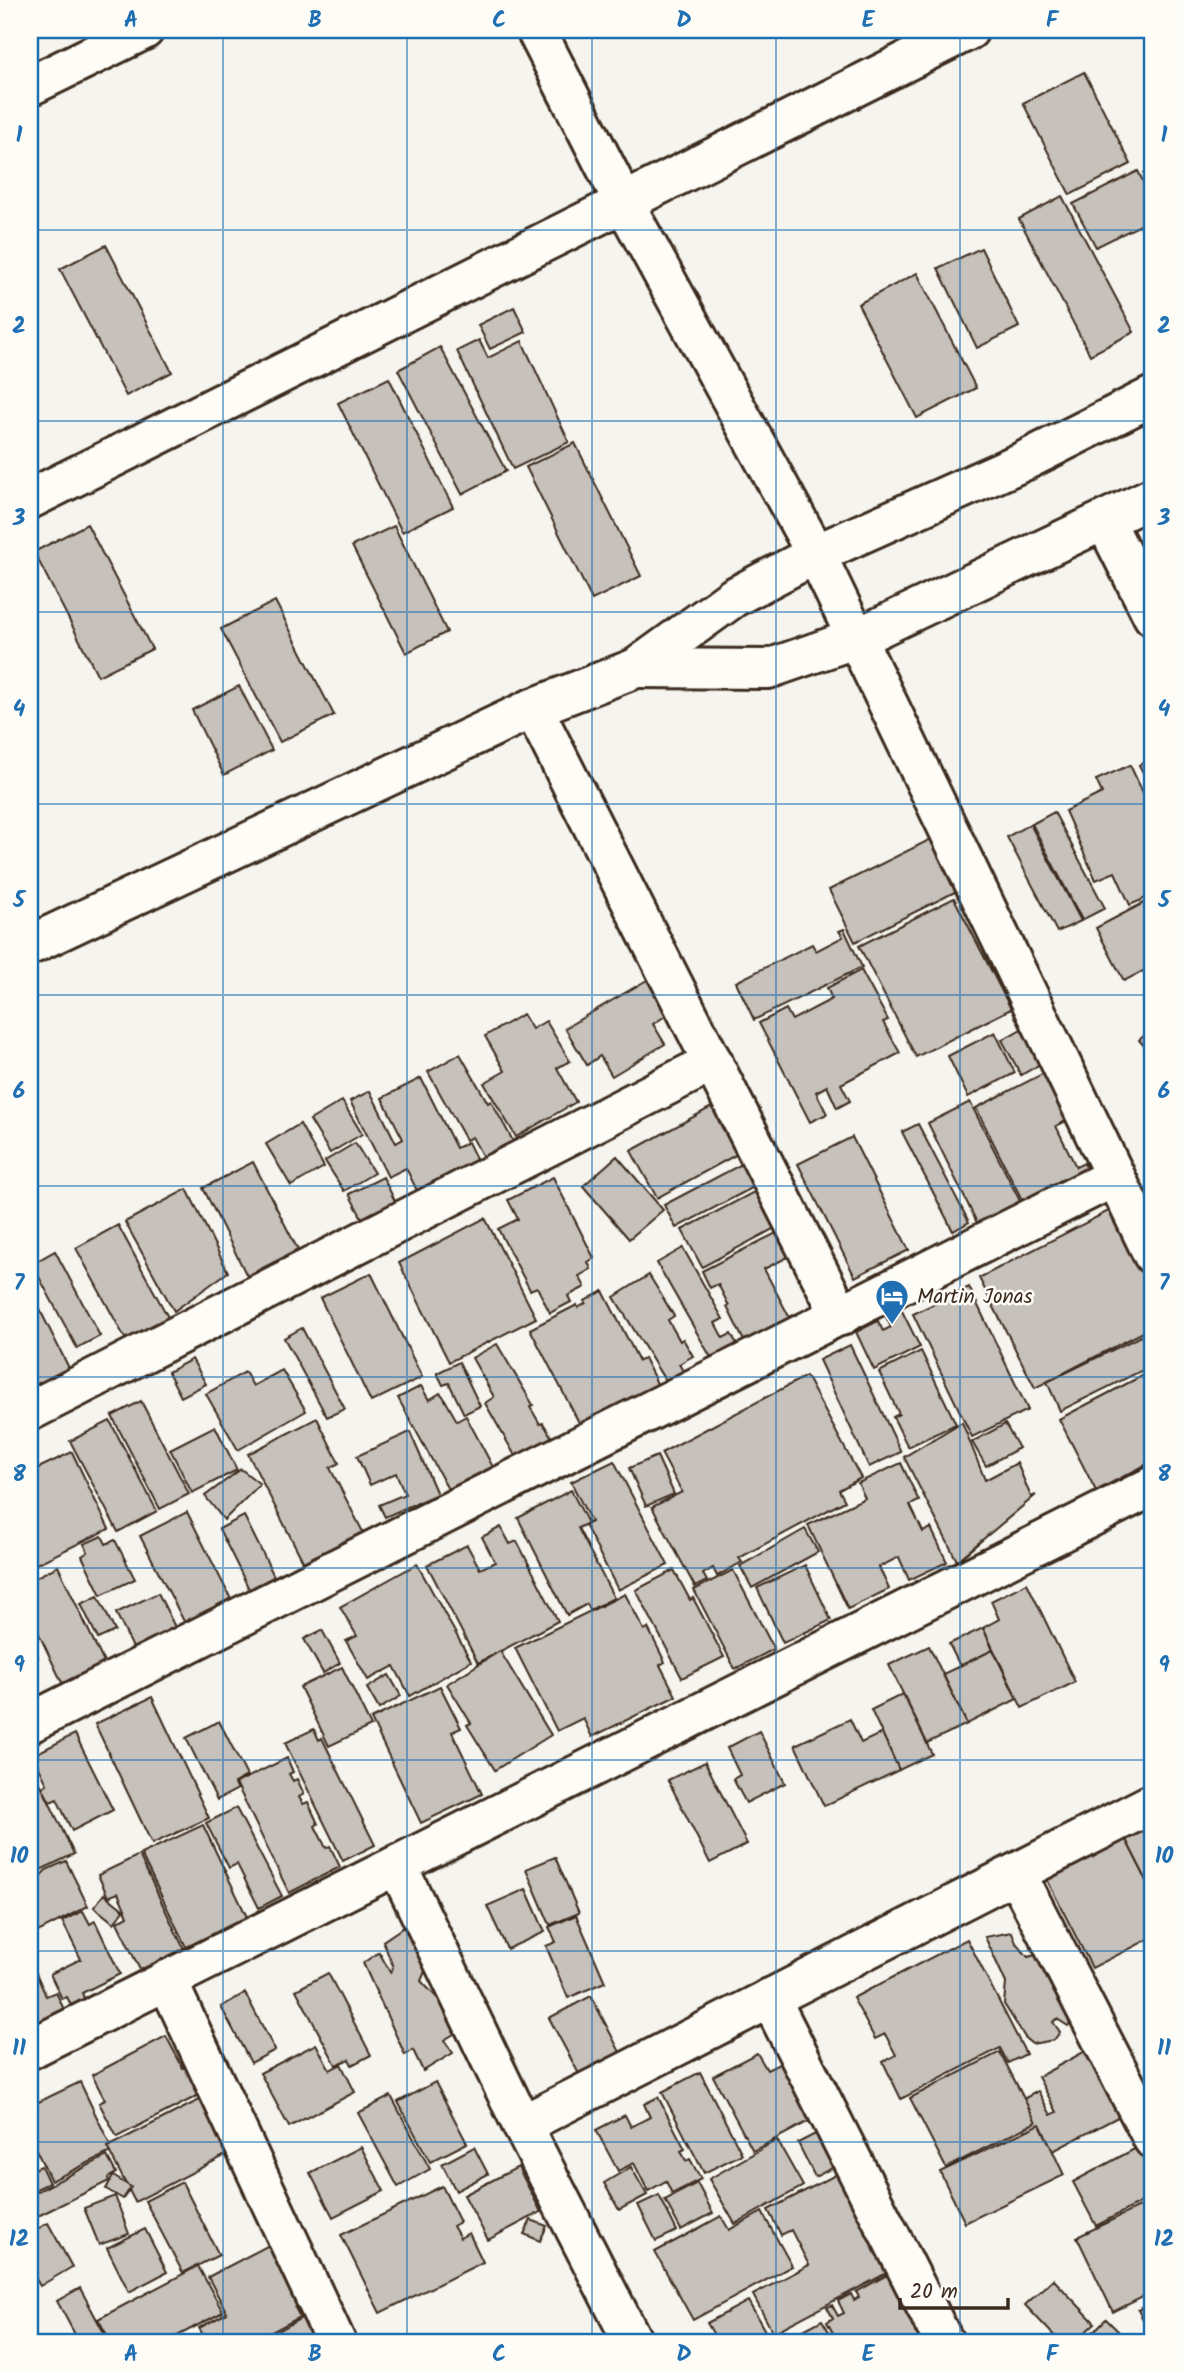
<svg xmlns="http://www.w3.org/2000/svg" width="1183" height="2372" font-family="Kalam,sans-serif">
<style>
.building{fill:#c7c1bb;stroke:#3b2a1e;stroke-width:2}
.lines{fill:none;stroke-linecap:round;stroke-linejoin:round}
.minor-casing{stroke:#3b2a1e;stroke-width:44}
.minor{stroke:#fdfcf7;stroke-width:38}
.grid{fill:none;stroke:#1f6fb2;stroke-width:2;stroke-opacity:0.55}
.labels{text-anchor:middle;stroke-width:5;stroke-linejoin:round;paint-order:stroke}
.poi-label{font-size:21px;fill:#3b2a1e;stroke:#fdfcf7;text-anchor:start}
.neatline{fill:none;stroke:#1f6fb2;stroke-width:2.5}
.grid-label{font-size:23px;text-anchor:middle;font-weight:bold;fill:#1f6fb2}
</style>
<rect width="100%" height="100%" fill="#f5f4ee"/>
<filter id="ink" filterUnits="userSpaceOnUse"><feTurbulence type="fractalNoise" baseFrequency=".0143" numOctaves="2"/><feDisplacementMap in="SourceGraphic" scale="14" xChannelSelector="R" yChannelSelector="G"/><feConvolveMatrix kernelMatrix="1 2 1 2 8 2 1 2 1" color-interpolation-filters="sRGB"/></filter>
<g filter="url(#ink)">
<g class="building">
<polygon points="1084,72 1131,164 1070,195 1023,103"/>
<polygon points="1153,168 1153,192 1144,173"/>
<polygon points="1138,171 1153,202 1153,219 1096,247 1073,204"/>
<polygon points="1062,196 1134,332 1090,355 1019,219"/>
<polygon points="106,245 172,372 126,396 60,269"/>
<polygon points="981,248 1019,327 977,348 938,268"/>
<polygon points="917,273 976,388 917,418 858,304"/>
<polygon points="514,307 526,332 490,349 478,325"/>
<polygon points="479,340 488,358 522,341 569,442 513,469 457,351"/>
<polygon points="440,347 506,471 462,494 398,370"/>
<polygon points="389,378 453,507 402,532 338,403"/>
<polygon points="575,443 641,576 592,600 526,467"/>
<polygon points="87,524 152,649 98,676 34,552"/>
<polygon points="394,526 447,632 406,653 352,546"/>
<polygon points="275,601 334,715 280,742 221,629"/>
<polygon points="239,686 272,750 224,775 192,710"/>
<polygon points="1153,758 1153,792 1139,765"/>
<polygon points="1130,765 1153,814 1153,895 1130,905 1115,872 1096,880 1065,811 1102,793 1096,780"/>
<polygon points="1054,812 1105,908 1082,920 1032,824"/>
<polygon points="1030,824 1081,921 1057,932 1007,837"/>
<polygon points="931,839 957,891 855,942 829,890"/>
<polygon points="954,898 1011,1009 916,1057 859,946"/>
<polygon points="1153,898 1153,935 1151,936 1153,940 1153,966 1124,981 1096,928"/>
<polygon points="844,929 862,967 754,1020 736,982 812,944 816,951 843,937 839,931"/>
<polygon points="861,970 888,1020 883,1022 900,1053 841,1084 850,1101 837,1108 827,1086 816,1092 827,1114 810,1122 759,1023 786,1009 792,1020 832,999 827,988"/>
<polygon points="647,980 667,1015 653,1024 665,1044 612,1076 600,1056 587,1065 565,1028"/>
<polygon points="523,1014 532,1029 546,1021 570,1061 557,1068 576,1102 516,1137 484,1083 505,1071 485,1036"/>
<polygon points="1030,1024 1049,1059 1021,1075 1002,1040"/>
<polygon points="1153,1028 1153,1056 1139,1040"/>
<polygon points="995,1032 1015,1073 968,1097 948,1056"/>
<polygon points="460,1054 488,1103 491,1101 518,1150 501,1159 495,1150 483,1157 472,1137 466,1140 428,1072"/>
<polygon points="1046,1072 1070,1119 1056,1126 1076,1167 1084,1163 1094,1184 1024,1204 976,1108"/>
<polygon points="421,1078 456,1148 468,1142 483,1173 423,1203 406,1168 388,1177 350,1101 370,1091 396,1143 403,1139 382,1098"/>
<polygon points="726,1099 752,1146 657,1198 631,1151"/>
<polygon points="342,1101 362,1134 330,1153 310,1120"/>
<polygon points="970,1102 1023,1207 980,1229 928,1123"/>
<polygon points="300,1124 324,1167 291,1186 266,1144"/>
<polygon points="918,1124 969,1222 953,1231 902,1132"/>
<polygon points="852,1137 909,1250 855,1277 798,1164"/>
<polygon points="355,1143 374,1173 344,1191 325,1161"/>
<polygon points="617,1156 663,1210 629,1239 583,1186"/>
<polygon points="755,1157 767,1180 676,1228 664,1205"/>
<polygon points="253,1162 298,1250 247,1276 203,1188"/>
<polygon points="383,1177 397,1205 364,1222 349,1194"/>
<polygon points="553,1177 594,1258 588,1262 591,1269 579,1276 585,1287 568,1296 571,1302 550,1313 537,1287 530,1290 498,1229 518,1219 508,1200"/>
<polygon points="771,1183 790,1220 702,1267 682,1230"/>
<polygon points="187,1189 228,1272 174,1311 125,1222"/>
<polygon points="1120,1205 1153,1268 1153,1327 1035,1388 979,1278"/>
<polygon points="485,1218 536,1318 449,1362 399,1263"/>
<polygon points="118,1225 169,1319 127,1342 76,1248"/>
<polygon points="790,1226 802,1250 764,1269 792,1322 746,1345 727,1307 729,1306 718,1284 710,1288 702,1271"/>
<polygon points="683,1248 723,1319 715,1323 723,1338 731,1334 739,1347 713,1361 657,1263"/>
<polygon points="55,1251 100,1336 77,1348 32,1264"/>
<polygon points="371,1273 422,1377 371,1402 320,1298"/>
<polygon points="649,1275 674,1316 668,1320 680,1341 683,1339 693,1356 679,1364 683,1371 666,1382 614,1297"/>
<polygon points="969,1287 1028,1410 972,1437 913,1314"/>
<polygon points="30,1290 72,1374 36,1391 30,1378"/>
<polygon points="603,1291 639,1361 644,1358 665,1399 588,1440 530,1329 577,1305 578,1308 586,1303 585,1301"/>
<polygon points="901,1309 920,1347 874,1370 856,1332 878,1321 883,1331 891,1327 886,1317"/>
<polygon points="302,1328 345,1409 327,1417 284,1338"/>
<polygon points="1153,1330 1153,1365 1060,1411 1047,1382"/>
<polygon points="497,1344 533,1405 530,1407 540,1424 543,1423 554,1441 518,1461 485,1403 494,1397 472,1358"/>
<polygon points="850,1345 901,1452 869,1467 819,1360"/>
<polygon points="921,1351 956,1424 908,1447 893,1417 899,1414 879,1372"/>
<polygon points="192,1359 206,1384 181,1397 168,1372"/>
<polygon points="459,1362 480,1406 464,1414 449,1383 443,1385 437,1373"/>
<polygon points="282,1370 306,1411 238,1450 206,1394 245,1372 253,1386"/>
<polygon points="1153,1370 1153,1461 1096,1491 1059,1419"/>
<polygon points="806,1376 861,1478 839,1490 845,1501 739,1558 742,1562 717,1576 713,1568 703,1574 707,1581 695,1587 652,1507 682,1492 661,1453"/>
<polygon points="421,1386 429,1400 440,1393 443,1396 457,1421 466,1416 494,1469 456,1504 398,1398"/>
<polygon points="141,1401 189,1494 160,1509 112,1416"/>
<polygon points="317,1418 339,1463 330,1468 363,1532 352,1538 357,1547 308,1571 248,1454"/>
<polygon points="110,1421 157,1511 118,1532 70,1441"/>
<polygon points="962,1422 985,1480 1017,1463 1031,1497 1036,1495 957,1561 904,1457"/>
<polygon points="1005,1424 1019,1448 986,1466 972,1442"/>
<polygon points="215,1426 237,1470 192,1493 170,1449"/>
<polygon points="410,1432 437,1494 385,1517 379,1505 405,1494 396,1473 370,1485 357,1456"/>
<polygon points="72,1452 109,1529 30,1567 30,1472"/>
<polygon points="657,1456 674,1494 646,1506 629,1468"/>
<polygon points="614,1461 668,1565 618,1590 585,1525 591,1522 571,1482"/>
<polygon points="901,1463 919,1501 910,1505 923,1532 931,1528 947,1562 909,1580 899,1557 879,1567 889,1589 848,1609 808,1525 865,1498 858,1483"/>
<polygon points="241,1469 260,1484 224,1520 205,1496"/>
<polygon points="571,1490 588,1523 578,1528 614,1598 590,1610 587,1604 567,1615 518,1518"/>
<polygon points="187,1512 237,1611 191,1635 140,1536"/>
<polygon points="244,1516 278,1584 253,1597 219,1529"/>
<polygon points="501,1527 510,1544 517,1541 558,1621 478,1663 427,1565 467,1545 480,1569 495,1562 482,1537"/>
<polygon points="805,1529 818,1552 752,1588 740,1566"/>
<polygon points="102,1536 106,1544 115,1540 135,1579 101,1595 82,1556 88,1552 84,1544"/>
<polygon points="417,1564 471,1661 410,1696 394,1666 368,1680 346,1641 357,1636 340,1607"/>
<polygon points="805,1565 831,1620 783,1643 757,1588"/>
<polygon points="58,1566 106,1667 64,1687 30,1615 30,1580"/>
<polygon points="674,1570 690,1600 693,1598 724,1657 682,1678 636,1590"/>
<polygon points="733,1570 774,1649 735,1669 694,1590"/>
<polygon points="1027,1583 1075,1682 1022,1708 983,1628 999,1619 991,1601"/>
<polygon points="158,1593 177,1631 135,1652 116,1613"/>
<polygon points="625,1594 644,1630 648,1628 665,1662 660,1665 676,1696 592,1737 583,1718 557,1731 515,1648"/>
<polygon points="98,1596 115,1631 98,1639 81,1604"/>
<polygon points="983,1628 993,1650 960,1666 949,1644"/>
<polygon points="322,1630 340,1663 323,1673 304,1639"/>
<polygon points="30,1641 38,1657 30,1661"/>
<polygon points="929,1646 967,1724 927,1743 889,1665"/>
<polygon points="993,1650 1017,1699 967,1724 943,1674"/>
<polygon points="500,1651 551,1735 495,1770 467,1725 471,1723 447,1684"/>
<polygon points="342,1667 371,1726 329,1746 300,1687"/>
<polygon points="389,1675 401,1696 379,1709 367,1688"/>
<polygon points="440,1686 461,1728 452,1732 482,1794 421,1823 371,1719"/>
<polygon points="903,1694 932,1754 899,1770 871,1710"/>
<polygon points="152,1697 209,1818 152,1844 95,1724"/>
<polygon points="850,1719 861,1743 882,1733 899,1770 824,1806 795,1745"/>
<polygon points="219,1721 247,1776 234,1783 238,1789 217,1800 186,1738"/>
<polygon points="314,1729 319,1740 322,1738 375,1845 343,1861 285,1743"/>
<polygon points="759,1731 785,1783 746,1803 733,1779 740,1775 727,1748"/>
<polygon points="75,1734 113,1810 72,1831 57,1799 50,1802 42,1787 47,1784 33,1755"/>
<polygon points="287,1758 293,1772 289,1774 293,1781 297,1779 304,1794 299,1797 303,1804 308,1802 318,1824 315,1826 326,1848 330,1846 340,1867 289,1893 236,1783"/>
<polygon points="705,1762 747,1844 710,1863 668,1780"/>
<polygon points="31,1764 74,1854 30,1875 30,1765"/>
<polygon points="236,1808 282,1896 259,1908 237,1864 229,1868 206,1823"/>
<polygon points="1153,1819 1153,1893 1123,1834"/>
<polygon points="203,1825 248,1919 187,1949 141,1854"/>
<polygon points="1123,1834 1153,1893 1153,1937 1092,1968 1044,1874"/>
<polygon points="139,1855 184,1949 140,1970 117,1922 128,1916 118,1893 108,1897 98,1875"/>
<polygon points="555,1857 579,1913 550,1925 526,1869"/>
<polygon points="66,1861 88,1906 36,1933 30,1921 30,1887 46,1870"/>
<polygon points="526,1889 545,1932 507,1949 487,1906"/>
<polygon points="104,1894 124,1910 114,1923 94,1907"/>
<polygon points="83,1911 90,1924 95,1921 120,1974 82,1993 87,2005 74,2011 67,1997 62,1999 50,1974 81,1959 62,1921"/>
<polygon points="576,1915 605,1982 568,1998 546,1946 556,1942 549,1927"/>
<polygon points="416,1921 428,1964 421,1981 444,2005 453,2026 454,2034 444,2040 453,2053 423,2071 413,2050 405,2055 363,1963 379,1952 390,1972 393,1967 383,1941 402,1928"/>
<polygon points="1012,1932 1016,1943 1028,1957 1039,1954 1075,2017 1068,2026 1057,2019 1053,2022 1060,2032 1054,2040 1032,2044 1026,2039 1004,2004 1006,1983 985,1937"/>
<polygon points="967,1939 1026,2054 1008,2063 1000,2048 901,2099 883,2062 896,2055 885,2034 875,2039 853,1998"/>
<polygon points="32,1964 46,1996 56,1992 66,2014 30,2031 30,1965"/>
<polygon points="328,1973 371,2055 352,2065 349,2059 336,2065 296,1990"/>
<polygon points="245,1993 275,2050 251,2063 221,2007"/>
<polygon points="591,1996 620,2052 579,2074 549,2018"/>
<polygon points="166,2036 183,2068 189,2065 203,2093 117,2137 99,2103 105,2100 92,2075"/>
<polygon points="316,2044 330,2070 341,2064 355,2092 289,2127 260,2073"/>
<polygon points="1098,2044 1133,2109 1040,2158 1012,2105 1038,2091 1051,2115 1057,2112 1038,2077"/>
<polygon points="1000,2052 1036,2122 946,2168 910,2098"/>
<polygon points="757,2053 767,2070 783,2062 813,2119 753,2151 713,2076"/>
<polygon points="700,2072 742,2154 704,2173 662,2092"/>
<polygon points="80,2082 113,2151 51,2181 30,2137 30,2106"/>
<polygon points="435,2082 467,2143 430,2162 398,2102"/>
<polygon points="213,2093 230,2153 135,2202 107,2147"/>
<polygon points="391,2096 430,2169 398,2187 358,2113"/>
<polygon points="658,2097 685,2149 681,2151 686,2161 690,2159 701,2179 672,2194 666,2181 648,2191 634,2163 618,2171 596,2130 625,2115 631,2127 650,2117 644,2104"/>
<polygon points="848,2117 865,2151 815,2177 798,2143"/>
<polygon points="1040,2124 1064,2175 965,2223 940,2172"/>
<polygon points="1153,2139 1153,2196 1096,2226 1073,2182"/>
<polygon points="777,2140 803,2186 735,2224 709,2179"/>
<polygon points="361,2147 384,2191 333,2217 310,2173"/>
<polygon points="474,2147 488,2174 456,2191 442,2164"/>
<polygon points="107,2156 116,2173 108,2178 109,2181 38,2216 30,2195"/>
<polygon points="870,2157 921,2255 773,2333 753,2295 809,2265 791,2230 781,2235 768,2210"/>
<polygon points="41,2166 49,2183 30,2192 30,2171"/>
<polygon points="518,2167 541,2212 488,2240 464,2195"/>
<polygon points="631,2167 647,2195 619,2210 604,2183"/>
<polygon points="113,2176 131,2187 123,2199 106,2189"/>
<polygon points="182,2182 219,2255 183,2273 145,2201"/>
<polygon points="697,2183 713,2213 681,2230 665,2200"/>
<polygon points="442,2186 460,2222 453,2226 460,2238 469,2233 483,2262 380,2313 341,2235"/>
<polygon points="659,2195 677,2231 656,2241 638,2205"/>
<polygon points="115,2196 129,2234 99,2245 84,2208"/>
<polygon points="1153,2200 1153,2292 1113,2312 1077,2237"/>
<polygon points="762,2212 792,2266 693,2320 655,2252 721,2216 729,2230"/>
<polygon points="531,2220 547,2226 540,2241 524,2234"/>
<polygon points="48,2223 72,2267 40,2286 30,2269 30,2233"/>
<polygon points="145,2229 167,2272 129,2292 107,2248"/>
<polygon points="288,2235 319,2295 295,2308 300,2317 253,2342 207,2342 199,2328 227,2313 208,2277"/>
<polygon points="198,2266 223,2312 166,2342 111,2342 98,2319"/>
<polygon points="903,2266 942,2342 838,2342 827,2322 833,2318 827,2307 832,2305 838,2316 844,2313 838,2301 851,2294 854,2300 859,2297 856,2292"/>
<polygon points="1053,2279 1095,2323 1075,2342 1060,2342 1025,2305"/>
<polygon points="80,2288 109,2342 79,2342 57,2301"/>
<polygon points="748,2301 765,2331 746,2342 718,2342 707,2323"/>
<polygon points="1153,2302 1153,2338 1138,2310"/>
<polygon points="321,2307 341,2342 259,2342"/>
<polygon points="1106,2319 1129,2342 1083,2342"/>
<polygon points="822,2320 835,2342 781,2342"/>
</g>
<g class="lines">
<defs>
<g id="minor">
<polyline points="536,30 624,203 816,554 1153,1255"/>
<polyline points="30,86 144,30"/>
<polyline points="30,499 969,30"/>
<polyline points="1105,521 1153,616"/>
<polyline points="636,668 768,669 857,638 1153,497"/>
<polyline points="533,708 841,1316"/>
<polyline points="30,945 533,708 636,668 734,597 816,554 1024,461 1153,396"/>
<polyline points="30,1411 713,1062"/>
<polyline points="30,1723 1114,1177"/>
<polyline points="397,1865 522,2125 633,2342"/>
<polyline points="1016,1873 1153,2139"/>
<polyline points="167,1980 336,2342"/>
<polyline points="770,1998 944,2342"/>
<polyline points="30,2049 1153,1486"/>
<polyline points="522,2125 1153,1803"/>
</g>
</defs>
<use href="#minor" class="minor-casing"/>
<use href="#minor" class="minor"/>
</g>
</g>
<path class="grid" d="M223 30V2342M407 30V2342M592 30V2342M776 30V2342M960 30V2342M30 230H1153M30 421H1153M30 612H1153M30 804H1153M30 995H1153M30 1186H1153M30 1377H1153M30 1568H1153M30 1760H1153M30 1951H1153M30 2142H1153"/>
<defs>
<symbol id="hotel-pin" viewBox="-11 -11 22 30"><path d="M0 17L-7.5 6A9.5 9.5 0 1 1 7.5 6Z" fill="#1f6fb2" stroke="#fdfcf7"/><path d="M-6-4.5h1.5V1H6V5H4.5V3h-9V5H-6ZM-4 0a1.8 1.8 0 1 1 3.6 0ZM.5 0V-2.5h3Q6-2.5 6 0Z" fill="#fff"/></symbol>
</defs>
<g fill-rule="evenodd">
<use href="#hotel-pin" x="873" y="1277" width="38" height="52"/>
</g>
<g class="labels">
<g class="poi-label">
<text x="917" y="1303">Martin Jonas</text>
</g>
</g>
<rect width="1183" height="2372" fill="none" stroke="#fdfcf7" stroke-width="77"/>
<path d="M900 2298v10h108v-10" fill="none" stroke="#3b2a1e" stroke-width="3.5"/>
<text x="910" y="2298" font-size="21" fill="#3b2a1e" stroke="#fdfcf7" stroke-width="5" paint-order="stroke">20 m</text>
<rect x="38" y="38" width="1106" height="2296" class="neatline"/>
<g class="grid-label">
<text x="131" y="27">A</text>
<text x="315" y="27">B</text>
<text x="499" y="27">C</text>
<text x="684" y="27">D</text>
<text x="868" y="27">E</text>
<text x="1052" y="27">F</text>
<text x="19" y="142">1</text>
<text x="1164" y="142">1</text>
<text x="19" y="333">2</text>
<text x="1164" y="333">2</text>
<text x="19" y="525">3</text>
<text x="1164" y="525">3</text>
<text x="19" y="716">4</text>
<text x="1164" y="716">4</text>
<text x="19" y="907">5</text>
<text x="1164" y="907">5</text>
<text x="19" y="1098">6</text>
<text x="1164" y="1098">6</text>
<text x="19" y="1290">7</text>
<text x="1164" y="1290">7</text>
<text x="19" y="1481">8</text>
<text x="1164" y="1481">8</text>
<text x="19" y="1672">9</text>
<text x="1164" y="1672">9</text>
<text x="19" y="1863">10</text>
<text x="1164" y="1863">10</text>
<text x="19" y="2055">11</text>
<text x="1164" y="2055">11</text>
<text x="19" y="2246">12</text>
<text x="1164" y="2246">12</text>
<text x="131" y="2361">A</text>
<text x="315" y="2361">B</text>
<text x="499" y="2361">C</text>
<text x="684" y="2361">D</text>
<text x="868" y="2361">E</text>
<text x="1052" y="2361">F</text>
</g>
</svg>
